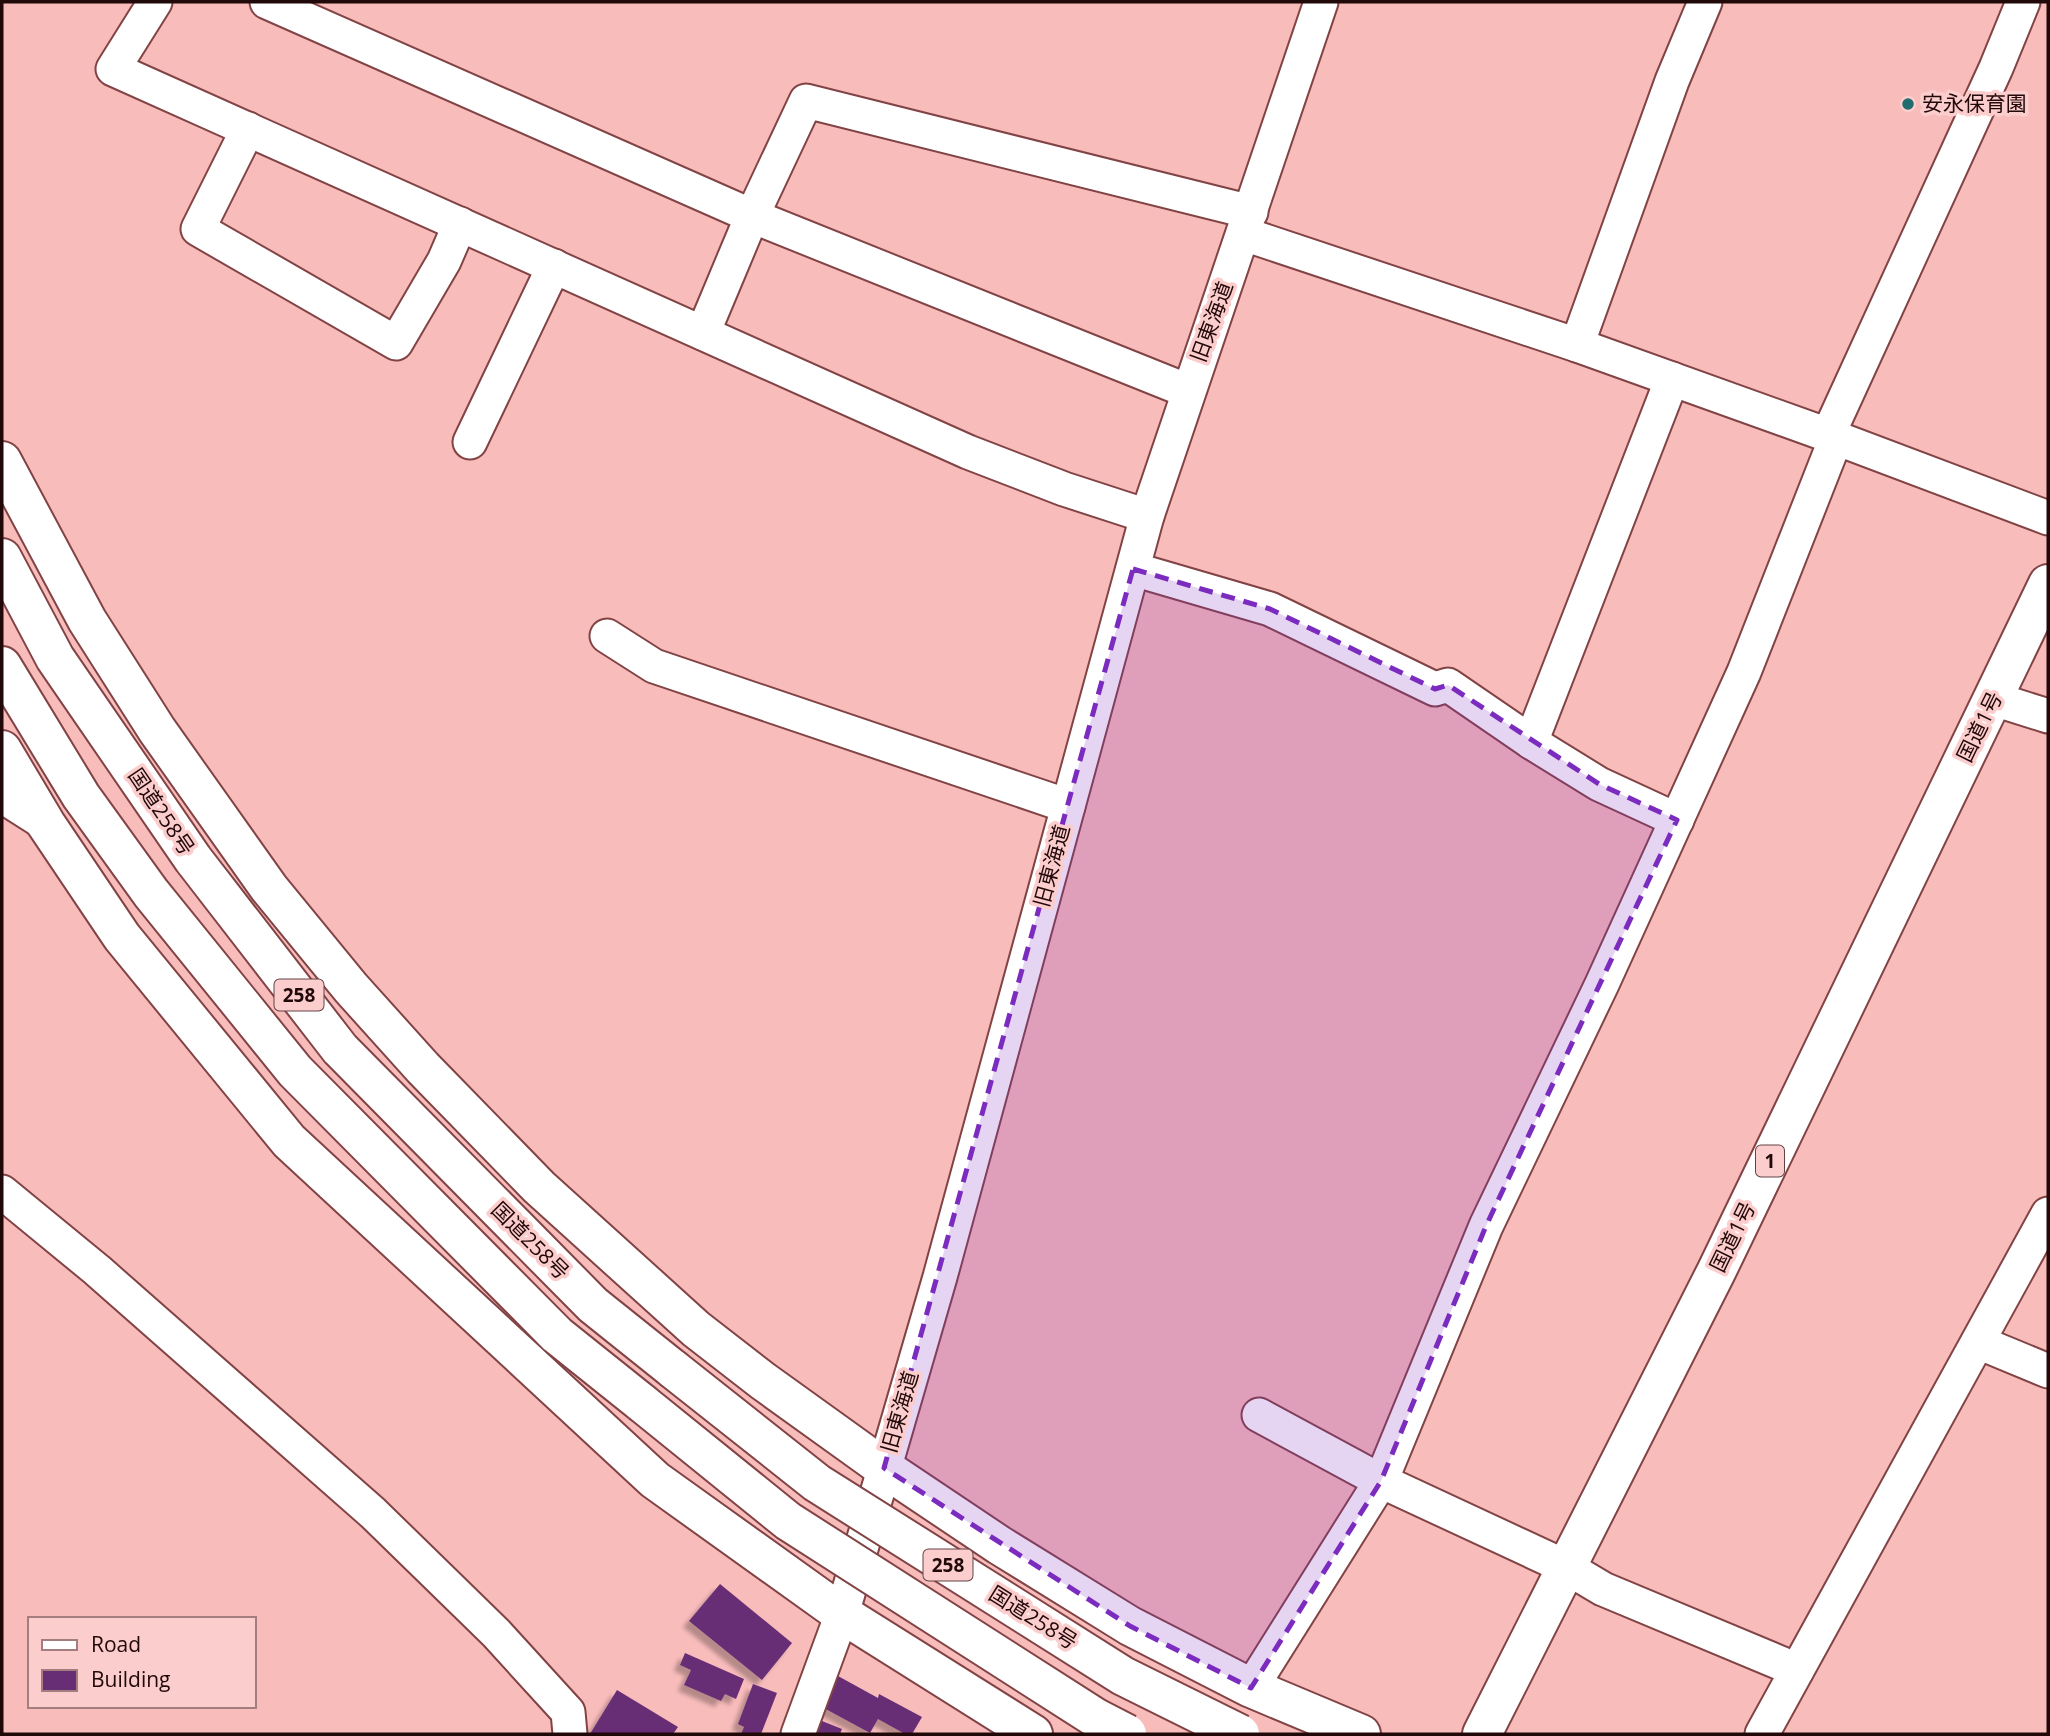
<svg xmlns="http://www.w3.org/2000/svg" width="2050" height="1736" font-family="'Open Sans','Noto Sans JP',sans-serif">
<style>
.building{fill:#672e75;filter:url(#shadow)}
.lines{fill:none;stroke-linecap:round;stroke-linejoin:round}
.street-casing{stroke:#824345;stroke-width:37}
.highway-casing{stroke:#824345;stroke-width:42}
.street{stroke:#fff;stroke-width:33}
.highway{stroke:#fff;stroke-width:38}
.highway-bridge-casing{stroke:#824345;stroke-width:42;stroke-linecap:butt}
.highway-bridge{stroke:#fff;stroke-width:38}
.marked{fill:#7b2cbf;fill-opacity:0.2;stroke:#7b2cbf;stroke-width:5;stroke-dasharray:14 9;stroke-linejoin:round}
.poi-dot{fill:#206c6f;stroke:#fccdcd;stroke-width:2.5}
.labels{text-anchor:middle;stroke-width:7;stroke-linejoin:round;paint-order:stroke}
.shield{fill:#fccdcd;stroke:#634344;stroke-width:2}
.shield-label{font-size:19px;font-weight:bold;fill:#210809}
.poi-label{font-size:21px;fill:#210809;stroke:#fccdcd;text-anchor:start}
.street-label{font-size:21px;fill:#210809;stroke:#fccdcd}
</style>
<defs>
<filter id="shadow"><feDropShadow dx="-6" dy="6" stdDeviation="2" flood-color="#0004"/></filter>
</defs>
<rect width="100%" height="100%" fill="#f8bcbb"/>
<g class="building">
<polygon points="720,1584 792,1643 762,1680 689,1621"/>
<polygon points="685,1653 744,1679 736,1699 725,1694 721,1701 684,1685 691,1670 680,1665"/>
<polygon points="838,1676 878,1698 879,1694 922,1717 912,1734 905,1734 878,1719 870,1733 822,1707"/>
<polygon points="753,1684 777,1693 761,1734 741,1734 744,1727 738,1724"/>
<polygon points="617,1690 678,1727 673,1734 590,1734"/>
<polygon points="817,1719 842,1729 840,1734 811,1734"/>
</g>
<g class="lines">
<defs>
<g id="street">
<polyline points="155,2 113,69 968,452 1064,489 1147,516"/>
<polyline points="267,2 752,216 1188,391"/>
<polyline points="248,129 198,229 396,343 444,261 460,224"/>
<polyline points="1244,234 1577,345 1828,435 2048,518"/>
<polyline points="703,333 752,216 806,101 1251,212"/>
<polyline points="1577,345 1672,81 1705,2"/>
<polyline points="1828,435 1996,68 2023,2"/>
<polyline points="470,442 554,266"/>
<polyline points="1133,569 1270,609 1435,689 1448,685 1531,742 1599,784 1677,820"/>
<polyline points="607,636 654,666 1068,806"/>
<polyline points="1994,699 2048,716"/>
<polyline points="1531,742 1672,379"/>
<polyline points="2,796 46,824"/>
<polyline points="2,1192 97,1270 373,1513 496,1633 568,1712 570,1734"/>
<polyline points="1978,1342 2048,1371"/>
<polyline points="1259,1415 1381,1481 1566,1567 1603,1589 1797,1670"/>
<polyline points="1251,1688 1381,1481 1486,1226 1602,984 1744,672 1836,438"/>
<polyline points="798,1734 842,1614 940,1277 1147,516 1321,2"/>
<polyline points="1762,1734 2048,1214"/>
</g>
<g id="highway">
<polyline points="2,461 87,620 157,730 269,888 351,988 423,1068 539,1187 696,1329 763,1381 884,1468 999,1545 1130,1626 1251,1688 1361,1734"/>
<polyline points="2,558 55,658 193,859 340,1049 593,1305 673,1369"/>
<polyline points="2,666 81,796 151,893 295,1071 557,1335 642,1403"/>
<polyline points="2,750 46,824 122,937 289,1141 655,1480 842,1614 1033,1734"/>
<polyline points="1482,1734 1716,1272 2048,584"/>
</g>
</defs>
<use href="#street" class="street-casing"/>
<use href="#highway" class="highway-casing"/>
<use href="#street" class="street"/>
<use href="#highway" class="highway"/>
<defs>
<g id="highway-bridge">
<polyline points="673,1369 817,1483 1123,1676 1240,1734"/>
<polyline points="642,1403 788,1521 1096,1718 1127,1734"/>
</g>
</defs>
<use href="#highway-bridge" class="highway-bridge-casing"/>
<use href="#highway-bridge" class="highway-bridge"/>
</g>
<path class="marked" d="M1133 569 1270 609 1435 689 1448 685 1599 784 1677 820 1486 1226 1381 1481 1251 1688 1130 1626 884 1468Z"/>
<circle class="poi-dot" cx="1908" cy="104" r="7"/>
<g class="labels">
<g class="shield">
<rect x="274.5" y="979.5" width="49" height="31" rx="5"/>
<rect x="1756" y="1145.5" width="28" height="31" rx="5"/>
<rect x="923.5" y="1549.5" width="49" height="31" rx="5"/>
</g>
<g class="shield-label">
<text x="299" y="1002">258</text>
<text x="1770" y="1168">1</text>
<text x="948" y="1572">258</text>
</g>
<g class="poi-label">
<text x="1922" y="111">安永保育園</text>
</g>
<g class="street-label">
<text transform="translate(1212 322) rotate(-70)" y="7">旧東海道</text>
<text transform="translate(1980 727) rotate(-64)" y="7">国道1号</text>
<text transform="translate(161 812) rotate(56)" y="7">国道258号</text>
<text transform="translate(1052 866) rotate(-75)" y="7">旧東海道</text>
<text transform="translate(1733 1237) rotate(-64)" y="7">国道1号</text>
<text transform="translate(530 1241) rotate(45)" y="7">国道258号</text>
<text transform="translate(900 1412) rotate(-74)" y="7">旧東海道</text>
<text transform="translate(1033 1618) rotate(32)" y="7">国道258号</text>
</g>
</g>
<rect width="2050" height="1736" fill="none" stroke="#210809" stroke-width="7"/>
<rect x="28" y="1617" width="228" height="91" fill="#fccdcd" stroke="#a47e7f" stroke-width="2"/>
<rect x="42" y="1640" width="35" height="10" fill="#ffffff" stroke="#a47e7f" stroke-width="2"/>
<text x="91" y="1652" font-size="21" fill="#210809">Road</text>
<rect x="42" y="1670" width="35" height="21" fill="#672e75" stroke="#a47e7f" stroke-width="2"/>
<text x="91" y="1687" font-size="21" fill="#210809">Building</text>
</svg>
